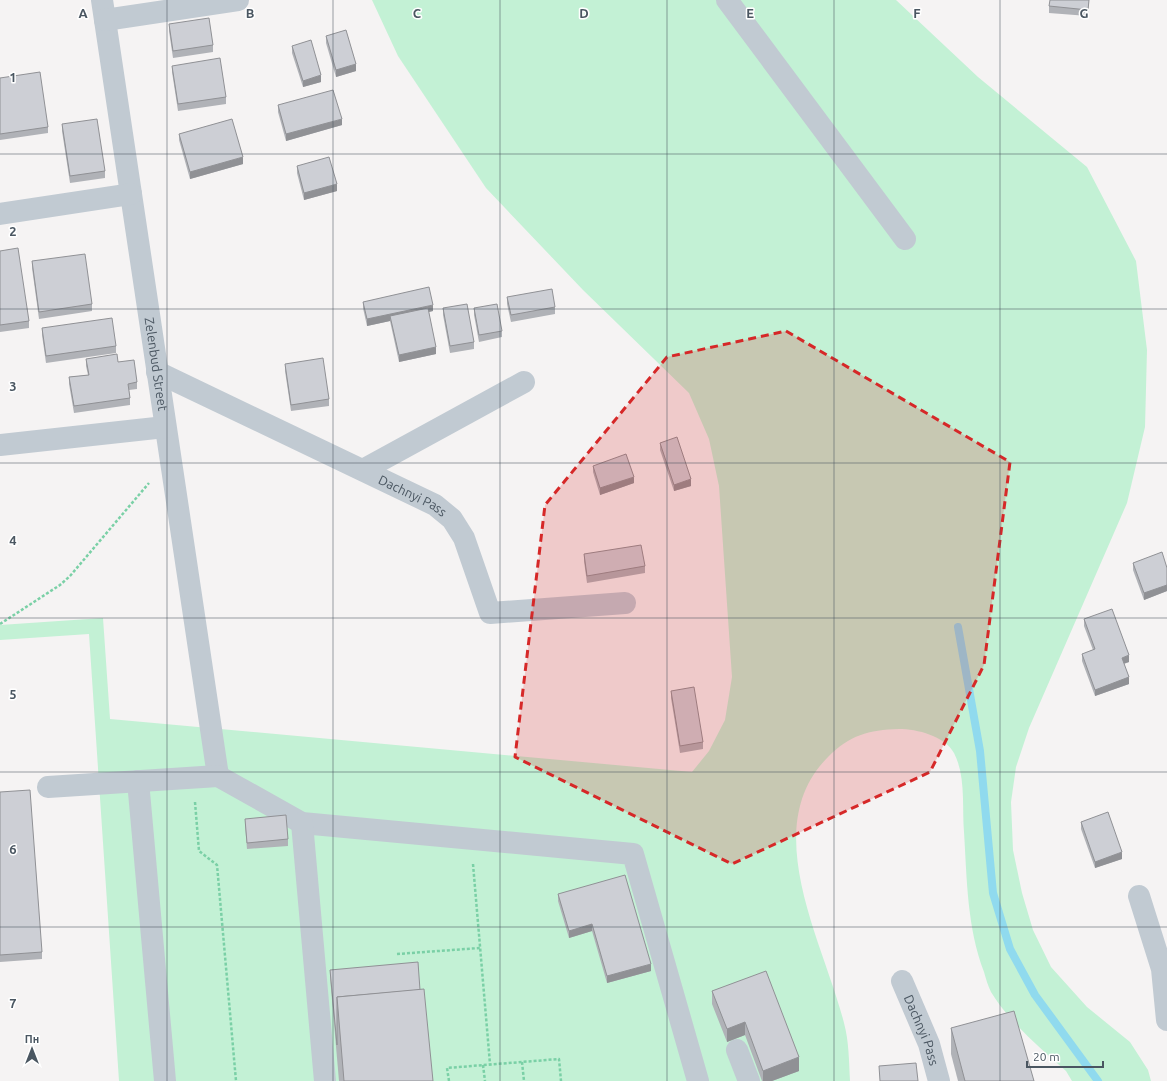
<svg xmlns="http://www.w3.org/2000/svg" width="1167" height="1081" font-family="Ubuntu,sans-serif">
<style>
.green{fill:#c3f1d5}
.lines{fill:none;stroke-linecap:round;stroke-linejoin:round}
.stream{stroke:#90daee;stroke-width:8}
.path{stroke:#7ad0a6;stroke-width:2.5;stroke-dasharray:3 2;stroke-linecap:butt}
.minor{stroke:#c1cad2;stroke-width:22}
.wall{fill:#b0b2b7}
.shaded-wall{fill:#909195}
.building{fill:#cdcfd5;stroke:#909195}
.marked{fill:#d62828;fill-opacity:0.2;stroke:#d62828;stroke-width:3;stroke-dasharray:8 5;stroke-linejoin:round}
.grid{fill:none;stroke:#4a5661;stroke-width:1;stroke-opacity:0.55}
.labels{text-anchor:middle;stroke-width:3;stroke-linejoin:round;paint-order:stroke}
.street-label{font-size:13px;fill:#4a5661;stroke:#fff}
.grid-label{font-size:13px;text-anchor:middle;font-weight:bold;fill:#4a5661;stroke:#fff;stroke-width:3;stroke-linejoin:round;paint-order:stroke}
</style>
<rect width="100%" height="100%" fill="#f5f3f3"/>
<path class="green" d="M372 0H896L978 77 1087 167 1136 261 1147 350 1145 427 1127 503 1029 728 1016 767 1011 802 1013 850 1022 893 1033 930 1051 967 1087 1007 1130 1042 1148 1070 1151 1081H1072L1066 1071C1039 1047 1010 1023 991 992 988 986 986 979 984 972 967 927 967 880 964 832 962 807 966 776 954 753 945 736 917 729 899 729 868 730 850 735 828 757 757 828 824 943 844 1023 849 1041 849 1062 850 1081H119L89 634 0 640V625L103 618 110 719 692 772 709 751 725 720 732 677 719 486 709 439 689 393 583 290 486 188 398 56Z"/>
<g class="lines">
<polyline class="stream" points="958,627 980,751 993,893 1010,949 1035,995 1098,1081"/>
<g class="path">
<polyline points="0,624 60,585 70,576 149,483"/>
<polyline points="195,802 199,851 217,865 236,1081"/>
<polyline points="473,864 490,1064"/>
<polyline points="397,954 480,948"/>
<polyline points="522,1062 524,1081"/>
<polyline points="483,1065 485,1081"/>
<polyline points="449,1081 447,1068 559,1059 561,1081"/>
</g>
<g class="minor">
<path id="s1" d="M102 0 218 776"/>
<polyline points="727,0 905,239"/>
<polyline points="105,20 238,0"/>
<polyline points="0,214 131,194"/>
<path id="s2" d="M157 372 435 505 452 519 464 538 490 613 625 603"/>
<polyline points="0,445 165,427"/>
<polyline points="363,470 524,382"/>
<polyline points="138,781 165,1081"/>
<polyline points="48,787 218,776 302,823 633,854 698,1081"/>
<polyline points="302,823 325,1081"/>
<polyline points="1139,896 1162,969 1167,1020"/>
<path id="s3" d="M902 981 929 1044 939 1081"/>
<polyline points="737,1050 749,1081"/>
</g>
</g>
<g class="wall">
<polygon points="1089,0 1088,16 1049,13 1049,6"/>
<polygon points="169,24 213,45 213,52 173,58 169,31"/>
<polygon points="326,36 356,71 336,77 326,43"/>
<polygon points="292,46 321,82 303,87 292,53"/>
<polygon points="172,66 226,97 226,104 178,111 172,72"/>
<polygon points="0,78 48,127 48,133 0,140"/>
<polygon points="278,105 342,125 286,141 278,112"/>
<polygon points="62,124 105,171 105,178 70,183 62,131"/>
<polygon points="179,134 243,164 190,179 179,140"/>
<polygon points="297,166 337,191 304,200 297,173"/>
<polygon points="0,251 29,321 29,328 0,332"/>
<polygon points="32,261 92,304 92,311 39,319 32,268"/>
<polygon points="507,297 555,307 555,314 511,322 507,304"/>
<polygon points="363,302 433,311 428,312 436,354 399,362 390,321 367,326 363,308"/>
<polygon points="443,308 474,342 474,349 450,353 443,315"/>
<polygon points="474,308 502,331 502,337 479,342 474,315"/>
<polygon points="42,328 116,346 116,353 46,363 42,335"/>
<polygon points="86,359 118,362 137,382 137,389 129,390 130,398 130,405 74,413 69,384 69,377 88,375 86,366"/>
<polygon points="285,364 329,399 329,406 291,411 285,371"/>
<polygon points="660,443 691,486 674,491 660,450"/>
<polygon points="593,466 634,483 600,495 593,472"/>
<polygon points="584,554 645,566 645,573 587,583 584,561"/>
<polygon points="1133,563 1167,568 1167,591 1144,600 1133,570"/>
<polygon points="1084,619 1129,662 1124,664 1129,684 1095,696 1082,661 1082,654 1093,650 1084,626"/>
<polygon points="671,691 703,742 703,749 680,753 671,698"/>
<polygon points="0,792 42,952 42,959 0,962"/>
<polygon points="245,819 288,839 288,846 247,849 245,825"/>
<polygon points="1081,822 1122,859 1095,868 1081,829"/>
<polygon points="558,894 651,971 607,983 592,931 569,938 558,901"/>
<polygon points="330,970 420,990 433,1081 339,1081 330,977"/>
<polygon points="712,991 799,1071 772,1081 762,1081 745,1035 727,1042 712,1004"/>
<polygon points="951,1028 1034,1081 958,1081 951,1054"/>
</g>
<g class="shaded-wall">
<polygon points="356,64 356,71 336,77 336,70"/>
<polygon points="321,75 321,82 303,87 303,81"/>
<polygon points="342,119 342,125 286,141 286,134"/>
<polygon points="243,157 243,164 190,179 190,172"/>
<polygon points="337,184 337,191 304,200 304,193"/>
<polygon points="433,305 433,311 391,321 390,316 390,321 367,326 367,319"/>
<polygon points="436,347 436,354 399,362 399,355"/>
<polygon points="634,477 634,483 600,495 600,488"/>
<polygon points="691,479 691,486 674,491 674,485"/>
<polygon points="1167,585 1167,591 1144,600 1144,593"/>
<polygon points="1129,655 1129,662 1122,664 1122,658"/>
<polygon points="1129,677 1129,684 1095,696 1095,690"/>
<polygon points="1122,852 1122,859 1095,868 1095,862"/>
<polygon points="592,924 592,931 569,938 569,931"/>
<polygon points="651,964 651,971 607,983 607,976"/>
<polygon points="745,1022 745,1035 727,1042 727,1029"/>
<polygon points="799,1057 799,1071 772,1081 763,1081 763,1071"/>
</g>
<g class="building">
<polygon points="1050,0 1089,0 1088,10 1049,6"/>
<polygon points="209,18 213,45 173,51 169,24"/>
<polygon points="346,30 356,64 336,70 326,36"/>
<polygon points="311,40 321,75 303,81 292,46"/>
<polygon points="220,58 226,97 178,104 172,66"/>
<polygon points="40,72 48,127 0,134 0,78"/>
<polygon points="333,90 342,119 286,134 278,105"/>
<polygon points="97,119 105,171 70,176 62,124"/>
<polygon points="232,119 243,157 190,172 179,134"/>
<polygon points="329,157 337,184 304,193 297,166"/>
<polygon points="18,248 29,321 0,325 0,251"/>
<polygon points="85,254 92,304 39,312 32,261"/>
<polygon points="429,287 433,305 367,319 363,302"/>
<polygon points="552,289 555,307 511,315 507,297"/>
<polygon points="467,304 474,342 450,346 443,308"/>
<polygon points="497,304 502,331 479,335 474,308"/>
<polygon points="428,308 436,347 399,355 390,316"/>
<polygon points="112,318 116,346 46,356 42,328"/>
<polygon points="117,354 118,362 134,360 137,382 128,384 130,398 74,406 69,377 89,375 86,359"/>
<polygon points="323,358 329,399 291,405 285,364"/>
<polygon points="677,437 691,479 674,485 660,443"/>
<polygon points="626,454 634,477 600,488 593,466"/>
<polygon points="641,545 645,566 587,576 584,554"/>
<polygon points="1162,552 1167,568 1167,585 1144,593 1133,563"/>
<polygon points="1112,609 1129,655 1122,658 1129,677 1095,690 1082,654 1095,649 1084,619"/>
<polygon points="694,687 703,742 680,746 671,691"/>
<polygon points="30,790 42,952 0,955 0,792"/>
<polygon points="1108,812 1122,852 1095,862 1081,822"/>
<polygon points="286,815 288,839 247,843 245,819"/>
<polygon points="625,875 651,964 607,976 592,924 569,931 558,894"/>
<polygon points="418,962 420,990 337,997 337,1045 330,970"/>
<polygon points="766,971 799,1057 763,1071 745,1022 727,1029 712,991"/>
<polygon points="424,989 433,1081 344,1081 337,997"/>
<polygon points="1014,1011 1034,1081 965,1081 951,1028"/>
<polygon points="916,1063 918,1081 880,1081 879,1066"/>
</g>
<path class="marked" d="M786 331 1010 462 984 665 930 772 732 864 515 757 545 505 667 357Z"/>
<path class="grid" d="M167 0V1081M333 0V1081M500 0V1081M667 0V1081M834 0V1081M1000 0V1081M0 154H1167M0 309H1167M0 463H1167M0 618H1167M0 772H1167M0 927H1167"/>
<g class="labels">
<g class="street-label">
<text dy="5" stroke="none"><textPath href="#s1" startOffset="368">Zelenbud Street</textPath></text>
<text dy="5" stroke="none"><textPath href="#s2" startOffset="284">Dachnyi Pass</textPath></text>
<text dy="5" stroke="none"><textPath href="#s3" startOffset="53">Dachnyi Pass</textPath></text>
</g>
</g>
<g class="grid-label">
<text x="83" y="18">A</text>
<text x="250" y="18">B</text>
<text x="417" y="18">C</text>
<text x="584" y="18">D</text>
<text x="750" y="18">E</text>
<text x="917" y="18">F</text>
<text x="1084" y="18">G</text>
<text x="13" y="82">1</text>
<text x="13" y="236">2</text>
<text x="13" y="391">3</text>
<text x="13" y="545">4</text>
<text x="13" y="699">5</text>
<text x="13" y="854">6</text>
<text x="13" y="1008">7</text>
</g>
<g transform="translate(32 1049)" stroke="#ffffff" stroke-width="3" paint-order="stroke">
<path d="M0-3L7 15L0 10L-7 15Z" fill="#4a5661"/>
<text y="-6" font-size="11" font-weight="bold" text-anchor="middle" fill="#4a5661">Пн</text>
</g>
<path d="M1027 1061v6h76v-6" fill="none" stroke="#4a5661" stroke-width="2"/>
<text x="1033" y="1061" font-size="12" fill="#4a5661" stroke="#ffffff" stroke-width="3" paint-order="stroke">20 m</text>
</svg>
